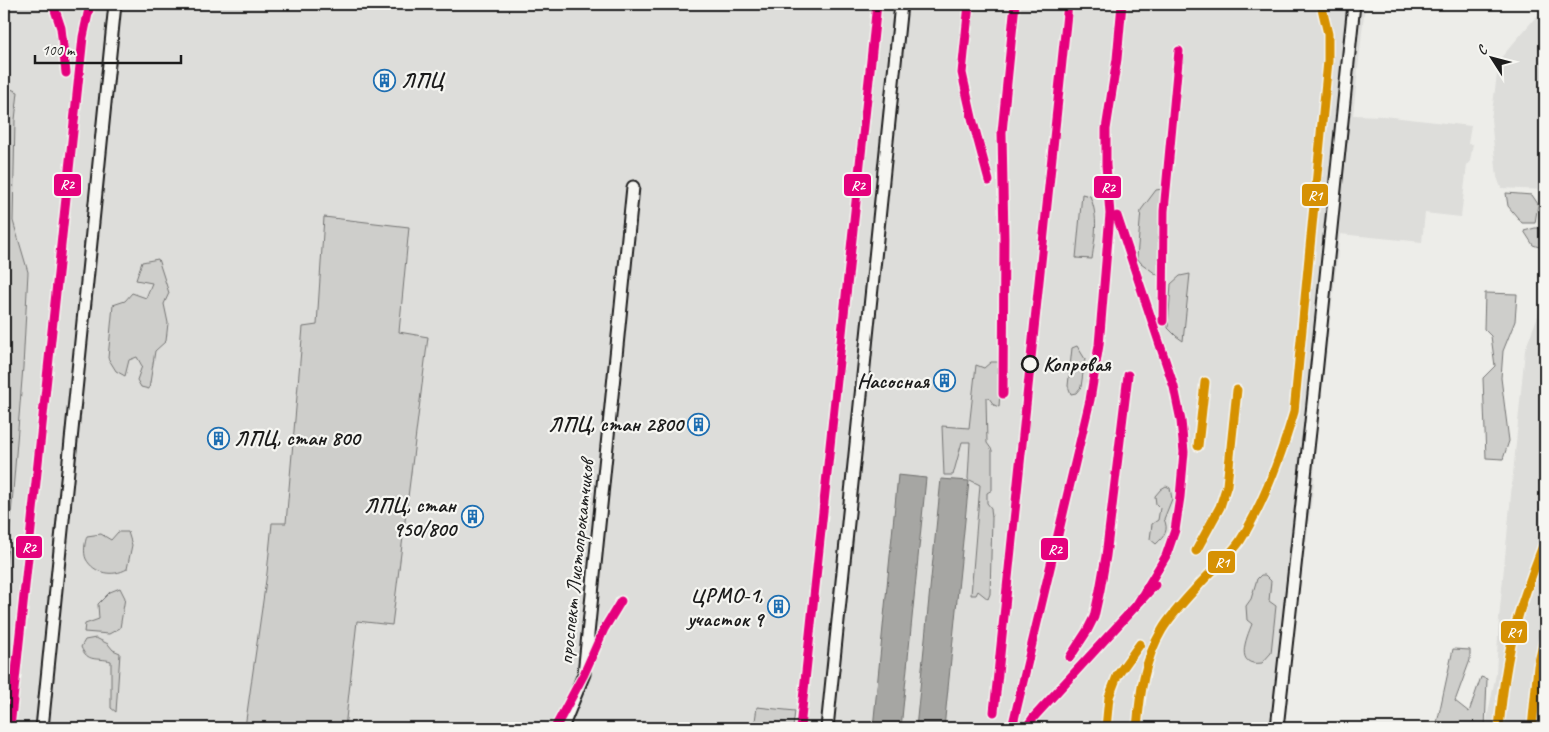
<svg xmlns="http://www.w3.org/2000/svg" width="1549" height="732" font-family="Caveat,sans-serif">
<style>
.built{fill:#ddddda}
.green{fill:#cececb;stroke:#757574}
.water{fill:#a6a6a3;stroke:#6f6f6d}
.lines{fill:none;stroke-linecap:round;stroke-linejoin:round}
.street-casing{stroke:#1c1c1c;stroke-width:15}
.street{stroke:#f6f6f2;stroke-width:11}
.rail-1-casing{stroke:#f6f6f2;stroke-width:12}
.rail-2-casing{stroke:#f6f6f2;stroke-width:12}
.rail-1{stroke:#d69104;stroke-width:9}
.rail-2{stroke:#e5007d;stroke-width:9}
.stop-dot{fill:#f6f6f2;stroke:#1c1c1c;stroke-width:2.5}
.labels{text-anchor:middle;stroke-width:4.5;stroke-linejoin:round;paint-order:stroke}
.poi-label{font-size:21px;font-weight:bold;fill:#1c1c1c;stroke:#f6f6f2;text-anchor:end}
.stop-label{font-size:21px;font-weight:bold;fill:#1c1c1c;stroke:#f6f6f2;text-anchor:start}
.street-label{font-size:21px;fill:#1c1c1c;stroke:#f6f6f2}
.line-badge{stroke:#f6f6f2;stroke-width:2}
.badge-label{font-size:14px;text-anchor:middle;font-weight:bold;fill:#fff}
</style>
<rect width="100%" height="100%" fill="#edede9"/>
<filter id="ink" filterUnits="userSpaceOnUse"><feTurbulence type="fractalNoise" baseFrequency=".02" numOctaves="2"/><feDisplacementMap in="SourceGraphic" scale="10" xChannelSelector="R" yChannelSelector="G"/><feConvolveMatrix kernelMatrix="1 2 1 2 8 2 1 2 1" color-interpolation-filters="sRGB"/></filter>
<g filter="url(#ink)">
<g class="built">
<polygon points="4,4 1365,4 1353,115 1383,116 1471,126 1468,144 1473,144 1470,161 1467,165 1461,217 1425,213 1422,242 1340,234 1316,441 1314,483 1295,625 1284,728 4,728"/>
<polygon points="1545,10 1545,190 1501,188 1497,177 1491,119 1499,60 1535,18"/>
<polygon points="1545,297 1545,728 1485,728 1496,674 1499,619 1525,350"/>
</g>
<g class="green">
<polygon points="4,86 18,92 15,120 13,221 28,272 23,367 11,516 4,583"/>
<polygon points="1162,189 1160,277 1141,263 1137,258 1141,210 1156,190"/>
<polygon points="1506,193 1532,195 1538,204 1535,223 1522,223 1508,206"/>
<path d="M1082 194 1090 196C1099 218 1095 236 1092 259L1076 258Z"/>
<polygon points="324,217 409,227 399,332 428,337 392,625 357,621 345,728 248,728 245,727 267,573 272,523 286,523 303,327 317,325"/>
<polygon points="1535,228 1545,228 1545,249 1533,245 1524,231"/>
<polygon points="158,259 169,293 164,304 168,323 166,341 155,351 149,389 141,387 137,380 142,366 137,357 129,360 125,376 116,371 108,358 113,305 125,301 132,293 146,298 152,283 136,280 142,262"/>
<polygon points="1190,274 1183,341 1176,336 1168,328 1171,284 1180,276"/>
<polygon points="1485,293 1517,294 1515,321 1503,351 1501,378 1509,441 1503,459 1486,458 1483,378 1495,366 1491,336 1484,329"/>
<polygon points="1077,346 1085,359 1081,387 1076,393 1071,394 1068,386 1072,348"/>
<polygon points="991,362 998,362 1000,391 999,407 994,405 989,398 986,398 987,443 992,450 992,490 987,493 987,503 991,508 992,518 990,594 988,599 978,591 976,595 971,595 980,485 968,479 970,442 962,442 953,475 944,475 942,426 969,428 976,365 984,368"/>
<path d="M1166 486 1170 488 1172 499 1164 519C1169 530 1165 536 1156 544L1150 539 1152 524 1158 520 1160 508 1156 504 1155 496 1161 489Z"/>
<path d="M118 532H128L132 545 127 569C113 577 94 574 86 559 83 552 85 542 87 536L101 534 111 540Z"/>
<path d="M1261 575H1265L1271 581 1269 601 1276 606 1271 653 1262 663C1234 667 1246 639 1252 624L1247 620 1246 606 1251 599 1257 579Z"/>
<polygon points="120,588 125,598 120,628 109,634 84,632 85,624 99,619 98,604 110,592"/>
<path d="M96 638 108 644 113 650 120 653 116 712 111 708V661C96 657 88 663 81 647L85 640Z"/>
<polygon points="1453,649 1470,650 1470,660 1455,701 1469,712 1481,677 1487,679 1485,728 1436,728"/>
<polygon points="757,707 795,711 793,728 754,728"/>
</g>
<g class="water">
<polygon points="898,475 926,478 901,728 873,728"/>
<polygon points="941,479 969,481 944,728 916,728"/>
</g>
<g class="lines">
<defs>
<g id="street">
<polyline points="42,728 115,4"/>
<polyline points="562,728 584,674 633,187"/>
<polyline points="827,728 901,4"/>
<polyline points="1277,728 1312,413 1354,4"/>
</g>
</defs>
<use href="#street" class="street-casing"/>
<use href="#street" class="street"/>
<defs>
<g id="rail-1">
<polyline points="1198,446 1205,382"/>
<polyline points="1196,551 1220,507 1227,485 1237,390"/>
<polyline points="1106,728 1109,697 1117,676 1140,644"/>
<path d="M1137 728C1140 694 1144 660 1162 630 1170 616 1187 598 1198 586 1210 572 1230 556 1240 541 1264 503 1281 456 1294 412L1328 61V34L1321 4"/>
<path d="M1499 728C1502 696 1506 664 1514 632 1521 601 1534 570 1545 540"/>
<polyline points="1532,728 1538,666 1545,636"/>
</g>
<g id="rail-2">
<polyline points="53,4 61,28 66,73"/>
<polyline points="969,4 962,73 973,122 989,181"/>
<polyline points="1117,216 1174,387 1181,421 1184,452 1180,497 1175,530 1166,556 1136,606"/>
<polyline points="1163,321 1164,211 1179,51"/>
<polyline points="1003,394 1004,238 1002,132 1015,4"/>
<polyline points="1070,657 1087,631 1094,617 1100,590 1106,556 1128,375"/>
<polyline points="994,712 1068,4"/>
<polyline points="10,728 83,37 90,4"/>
<polyline points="555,728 584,674 604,629 621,601"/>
<polyline points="800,728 877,4"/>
<polyline points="1012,728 1090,400 1099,345 1110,214 1106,165 1106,129 1117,59 1122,4"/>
<polyline points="1026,728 1033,718 1155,585"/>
</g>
</defs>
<use href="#rail-1" class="rail-1-casing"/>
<use href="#rail-2" class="rail-2-casing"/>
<use href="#rail-1" class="rail-1"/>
<use href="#rail-2" class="rail-2"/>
</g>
</g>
<defs>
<symbol id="building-ring" viewBox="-11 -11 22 22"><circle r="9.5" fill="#f6f6f2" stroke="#1f6fb2" stroke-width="1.5"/><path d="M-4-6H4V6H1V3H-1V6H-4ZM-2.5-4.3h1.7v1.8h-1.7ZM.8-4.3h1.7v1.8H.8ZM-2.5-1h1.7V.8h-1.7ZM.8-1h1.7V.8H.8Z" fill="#1f6fb2"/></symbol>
</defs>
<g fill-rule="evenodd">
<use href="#building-ring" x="372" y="68" width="25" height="25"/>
<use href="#building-ring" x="932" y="368" width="25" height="25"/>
<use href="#building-ring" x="686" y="412" width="25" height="25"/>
<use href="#building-ring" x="206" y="426" width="25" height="25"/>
<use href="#building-ring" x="460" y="504" width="25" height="25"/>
<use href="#building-ring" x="766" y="594" width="25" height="25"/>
</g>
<circle class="stop-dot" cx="1030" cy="364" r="8"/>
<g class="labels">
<g class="poi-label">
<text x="401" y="87" text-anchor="start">ЛПЦ</text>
<text x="929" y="388">Насосная</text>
<text x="683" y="431">ЛПЦ, стан 2800</text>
<text x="234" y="445" text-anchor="start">ЛПЦ, стан 800</text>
<text x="456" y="512">ЛПЦ, стан<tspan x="456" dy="24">950/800</tspan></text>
<text x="763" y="602">ЦРМО-1,<tspan x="763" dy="24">участок 9</tspan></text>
</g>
<g class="stop-label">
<text x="1043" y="371">Копровая</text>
</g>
<g class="street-label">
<text transform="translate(576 562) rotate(-84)" y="7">проспект Листопрокатчиков</text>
</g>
</g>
<g class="line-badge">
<rect x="53" y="173" width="29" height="24" rx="5" fill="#e5007d"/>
<rect x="843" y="173" width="29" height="24" rx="5" fill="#e5007d"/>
<rect x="1093" y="175" width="29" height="24" rx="5" fill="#e5007d"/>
<rect x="1301" y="183" width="28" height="24" rx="5" fill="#d69104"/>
<rect x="15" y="535" width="28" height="24" rx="5" fill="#e5007d"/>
<rect x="1040" y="537" width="29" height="24" rx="5" fill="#e5007d"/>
<rect x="1207" y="550" width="29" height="24" rx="5" fill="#d69104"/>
<rect x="1500" y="620" width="28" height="24" rx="5" fill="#d69104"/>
</g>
<g class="badge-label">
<text x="67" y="189">R2</text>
<text x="858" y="190">R2</text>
<text x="1108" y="192">R2</text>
<text x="1315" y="200">R1</text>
<text x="29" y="552">R2</text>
<text x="1055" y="554">R2</text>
<text x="1222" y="567">R1</text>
<text x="1514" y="637">R1</text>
</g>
<rect width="1549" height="732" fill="none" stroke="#f6f6f2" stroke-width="20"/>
<rect x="10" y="10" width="1529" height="712" fill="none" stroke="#1c1c1c" stroke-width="2" filter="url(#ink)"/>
<g transform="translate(1492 58) rotate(306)" stroke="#f6f6f2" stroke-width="4" paint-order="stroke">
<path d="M0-4L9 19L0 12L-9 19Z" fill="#1c1c1c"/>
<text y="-8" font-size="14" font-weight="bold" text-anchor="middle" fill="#1c1c1c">С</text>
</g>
<path d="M35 55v8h146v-8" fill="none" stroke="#1c1c1c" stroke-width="2.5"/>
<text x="42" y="55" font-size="15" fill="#1c1c1c" stroke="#f6f6f2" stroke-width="4" paint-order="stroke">100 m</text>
</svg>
